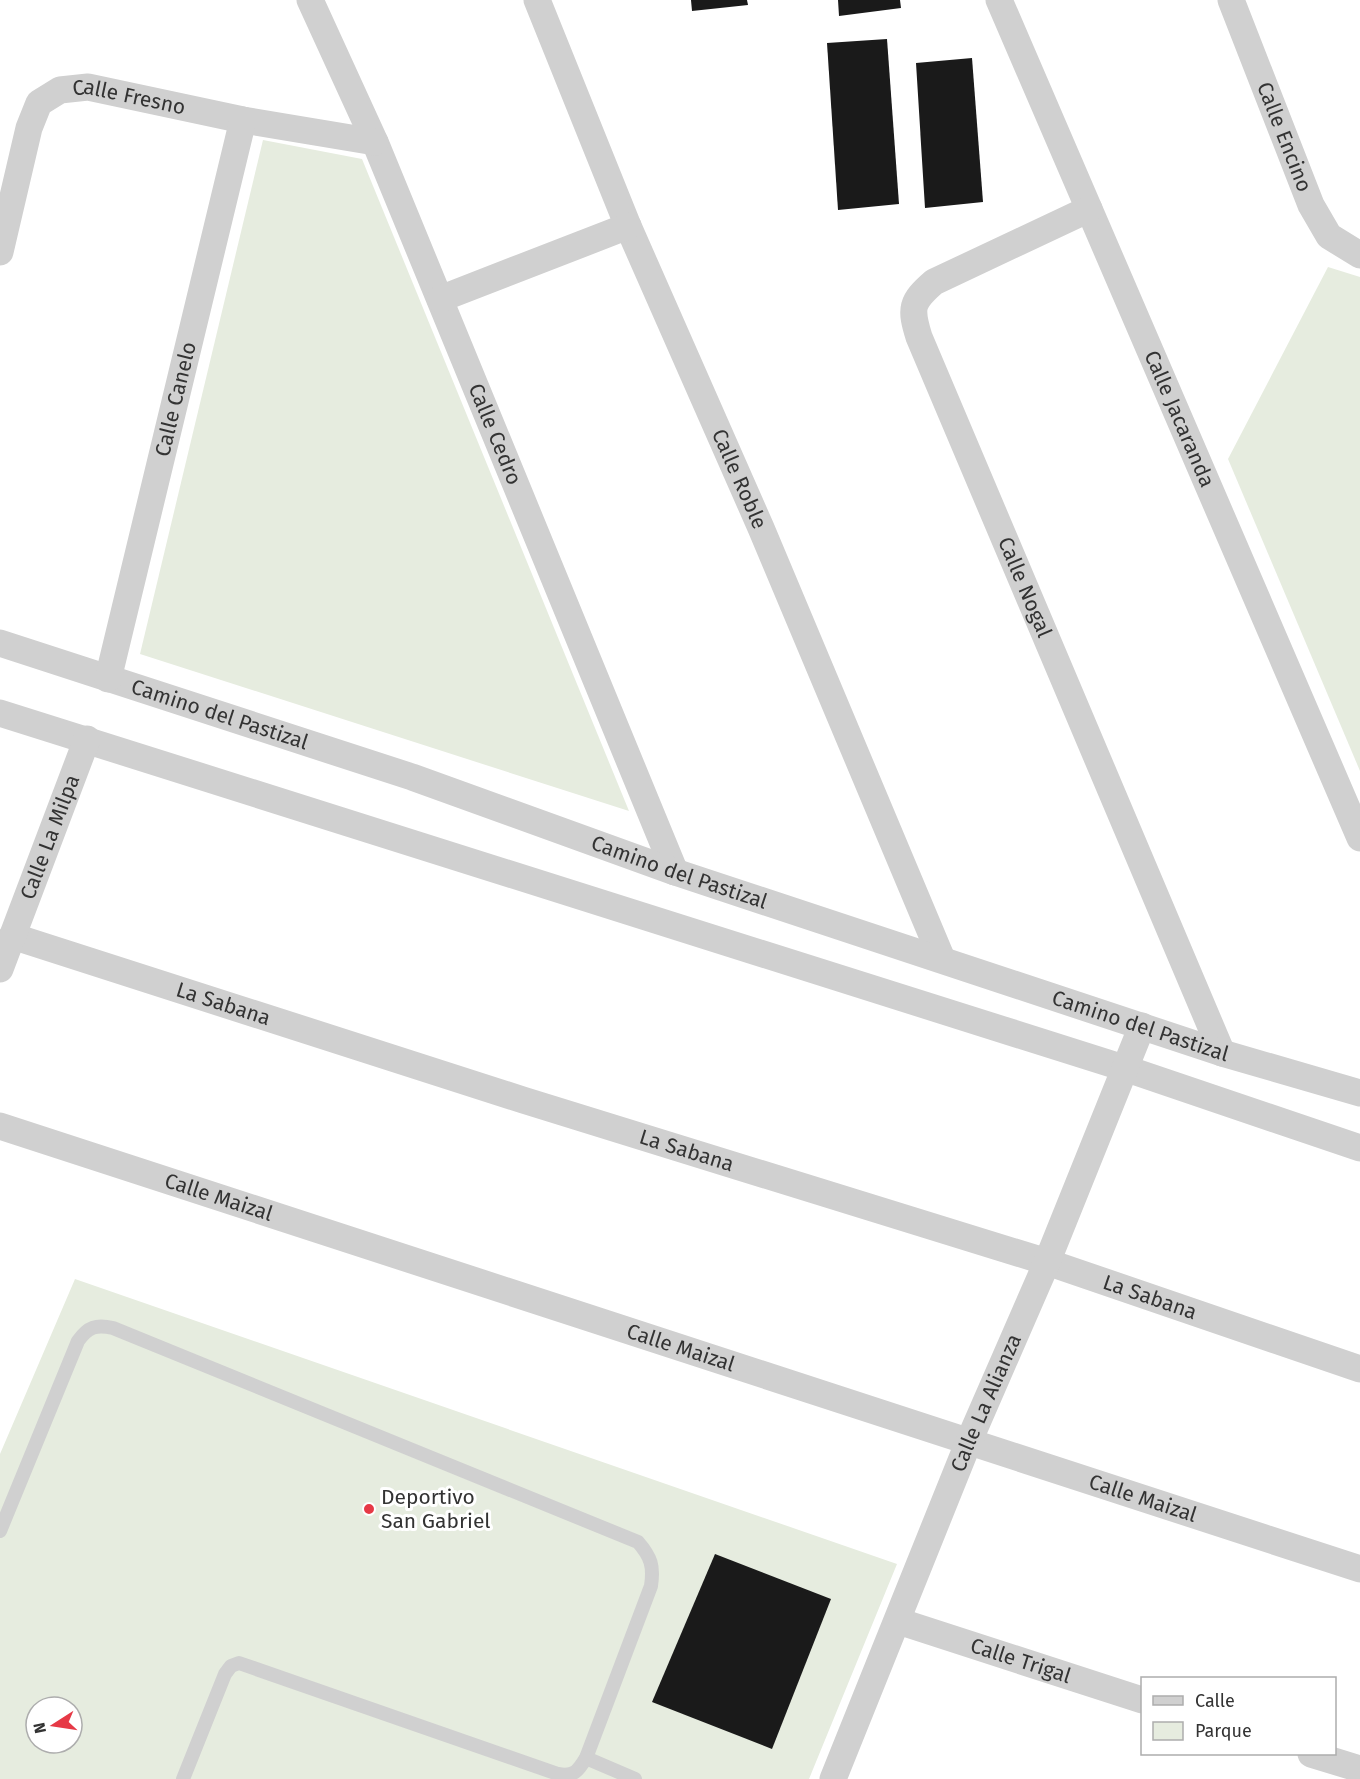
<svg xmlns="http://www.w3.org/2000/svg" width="1360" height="1779" font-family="'Fira Sans',sans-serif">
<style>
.green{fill:#e6ecdf;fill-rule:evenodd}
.building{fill:#1a1a1a}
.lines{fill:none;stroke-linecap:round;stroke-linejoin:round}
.service{stroke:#d0d0d0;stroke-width:14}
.minor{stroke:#d0d0d0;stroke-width:27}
.poi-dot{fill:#e63946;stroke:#fff;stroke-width:2}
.labels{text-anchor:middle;stroke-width:6;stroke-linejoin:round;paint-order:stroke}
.street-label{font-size:21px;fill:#333;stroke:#fff}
.poi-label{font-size:21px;fill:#333;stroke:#fff;text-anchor:start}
</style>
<rect width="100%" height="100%" fill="#fff"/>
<g class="green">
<polygon points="263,140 362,159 629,811 140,654"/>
<polygon points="1328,267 1360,277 1360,771 1228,459"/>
<path d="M75 1279 897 1564 809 1779H0V1454ZM36 1707H72V1743H36Z"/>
</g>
<g class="building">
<polygon points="691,0 747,0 748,5 692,11"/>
<polygon points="838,0 900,0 901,8 839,16"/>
<polygon points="887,39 899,204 838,210 827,43"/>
<polygon points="972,58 983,202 925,208 916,63"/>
<polygon points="715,1554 831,1599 772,1749 652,1702"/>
</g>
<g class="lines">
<g class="service">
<path d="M0 1531 78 1341C88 1327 96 1324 113 1328L638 1542C651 1557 654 1566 651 1586L586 1758C578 1771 574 1777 558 1774L239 1663 231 1666 225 1674 183 1779"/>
<polyline points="586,1758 635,1779"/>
</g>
<g class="minor">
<path id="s1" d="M310 0 375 142 675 872"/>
<path id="s2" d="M537 0 628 226 761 528 942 959"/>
<path id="s3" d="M999 0 1360 838"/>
<path id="s4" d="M1231 0 1311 205 1329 236 1360 255"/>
<path id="s5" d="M1089 209 934 282C911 302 910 308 919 337L1222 1053"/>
<path id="s6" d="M0 252 29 128 39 103 60 90 88 87 243 120 375 142"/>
<polyline points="440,299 628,226"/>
<path id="s7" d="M0 643 412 777 675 872 1222 1053 1360 1093"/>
<path id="s8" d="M108 679 243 120"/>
<polyline points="0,713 1124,1068 1360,1148"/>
<path id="s9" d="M12 936 523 1100 1047 1262 1360 1369"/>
<path id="s10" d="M0 969 87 739"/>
<path id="s11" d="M0 1126 1360 1569"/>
<path id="s12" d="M898 1621 1142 1700"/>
<polyline points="1311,1754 1360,1769"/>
<path id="s13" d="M833 1779 969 1441 1047 1262 1142 1026"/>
</g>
</g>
<circle class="poi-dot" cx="369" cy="1509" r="6"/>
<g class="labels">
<g class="street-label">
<text dy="7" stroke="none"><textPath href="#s6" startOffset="249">Calle Fresno</textPath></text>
<text dy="7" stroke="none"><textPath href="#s4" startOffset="147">Calle Encino</textPath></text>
<text dy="7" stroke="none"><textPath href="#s8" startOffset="288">Calle Canelo</textPath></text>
<text dy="7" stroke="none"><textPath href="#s3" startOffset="456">Calle Jacaranda</textPath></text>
<text dy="7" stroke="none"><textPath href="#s1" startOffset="472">Calle Cedro</textPath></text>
<text dy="7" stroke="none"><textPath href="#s2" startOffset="520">Calle Roble</textPath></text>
<text dy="7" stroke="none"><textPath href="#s5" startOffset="506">Calle Nogal</textPath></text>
<text dy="7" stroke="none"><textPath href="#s7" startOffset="231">Camino del Pastizal</textPath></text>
<text dy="7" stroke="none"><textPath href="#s10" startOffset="141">Calle La Milpa</textPath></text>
<text dy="7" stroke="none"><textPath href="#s7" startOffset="717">Camino del Pastizal</textPath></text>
<text dy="7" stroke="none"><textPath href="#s9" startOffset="222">La Sabana</textPath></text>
<text dy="7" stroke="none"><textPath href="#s7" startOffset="1203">Camino del Pastizal</textPath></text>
<text dy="7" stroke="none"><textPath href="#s9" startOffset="708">La Sabana</textPath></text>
<text dy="7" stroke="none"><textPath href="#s11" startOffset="230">Calle Maizal</textPath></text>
<text dy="7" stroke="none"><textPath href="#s9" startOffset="1194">La Sabana</textPath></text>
<text dy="7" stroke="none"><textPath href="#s11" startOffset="716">Calle Maizal</textPath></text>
<text dy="7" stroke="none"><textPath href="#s13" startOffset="406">Calle La Alianza</textPath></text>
<text dy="7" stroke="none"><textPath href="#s11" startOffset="1202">Calle Maizal</textPath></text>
<text dy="7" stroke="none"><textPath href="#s12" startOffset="129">Calle Trigal</textPath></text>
</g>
<g class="poi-label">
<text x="381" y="1504">Deportivo<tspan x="381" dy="24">San Gabriel</tspan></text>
</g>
</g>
<rect x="1141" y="1677" width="195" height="78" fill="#ffffff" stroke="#adadad" stroke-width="1.5"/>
<rect x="1153" y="1696" width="30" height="9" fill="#d0d0d0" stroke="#adadad" stroke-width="1.5"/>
<text x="1195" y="1707" font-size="18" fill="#333333">Calle</text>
<rect x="1153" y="1722" width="30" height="18" fill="#e6ecdf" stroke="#adadad" stroke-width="1.5"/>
<text x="1195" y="1737" font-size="18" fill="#333333">Parque</text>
<g transform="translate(54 1725) rotate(258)"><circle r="28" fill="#ffffff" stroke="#adadad" stroke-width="1.5"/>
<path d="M0-4.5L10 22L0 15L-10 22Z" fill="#e63946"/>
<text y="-9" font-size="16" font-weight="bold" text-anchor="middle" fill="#333333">N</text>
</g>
</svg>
